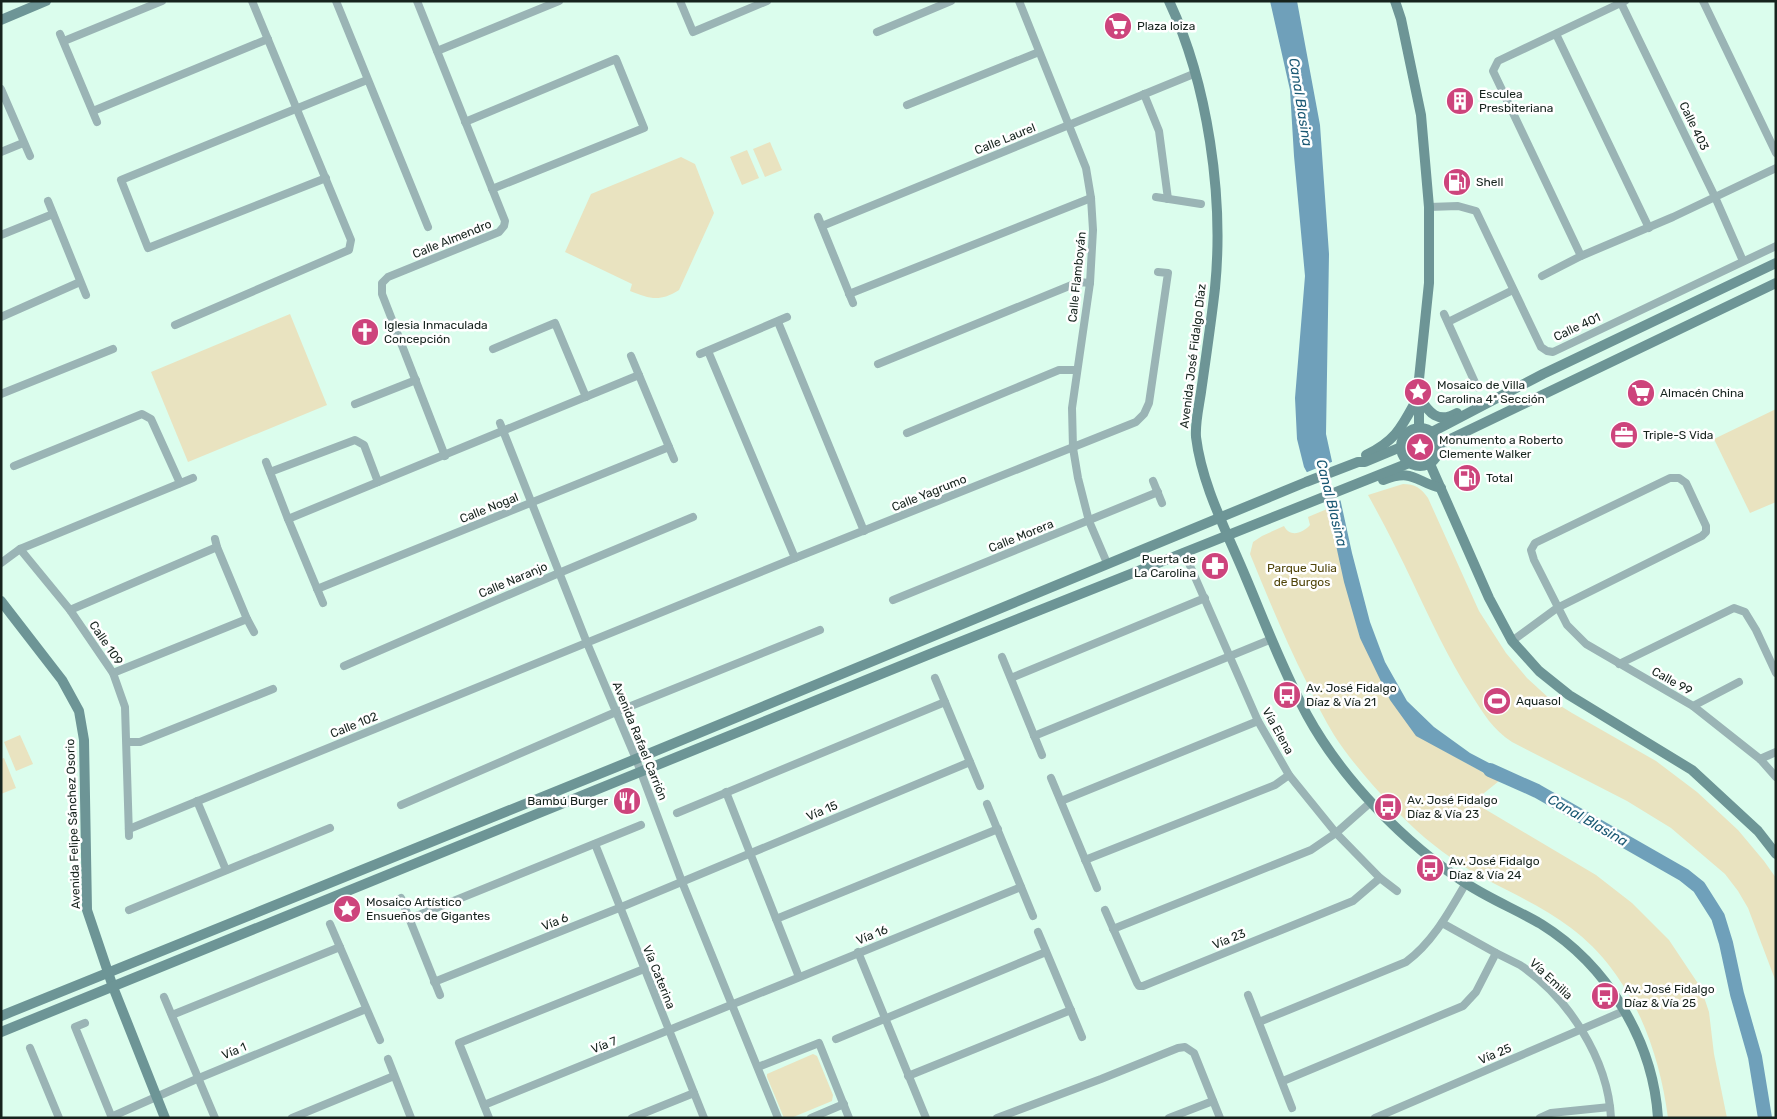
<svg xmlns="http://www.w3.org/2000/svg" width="1777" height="1119" font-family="Rubik,sans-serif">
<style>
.green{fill:#e9e3c0}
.water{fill:#6fa0ba}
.pier{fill:#dbfded}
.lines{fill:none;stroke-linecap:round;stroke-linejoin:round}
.river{stroke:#6fa0ba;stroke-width:14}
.street{stroke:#9ab4b5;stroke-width:8}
.secondary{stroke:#6d9596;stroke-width:10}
.labels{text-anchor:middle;stroke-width:5;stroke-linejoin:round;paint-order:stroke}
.poi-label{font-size:12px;fill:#16231d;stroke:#fff;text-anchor:start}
.street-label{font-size:12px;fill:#16231d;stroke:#fff}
.park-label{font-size:12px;fill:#52470c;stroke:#fff}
.water-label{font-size:14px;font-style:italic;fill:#1b5974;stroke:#fff}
</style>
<rect width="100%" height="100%" fill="#dbfded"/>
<g class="green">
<polygon points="770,142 782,170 765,177 753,149"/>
<polygon points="747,150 759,178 742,185 730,157"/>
<path d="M681 157 695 164 714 213 679 290C660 302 650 299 630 291L632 284 565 252 591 194Z"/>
<polygon points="290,314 327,405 188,462 151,372"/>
<polygon points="1776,409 1776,502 1750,513 1714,439"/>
<path d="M1403 484C1415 484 1421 488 1428 498L1479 611 1506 653 1527 678 1551 700 1572 713 1656 761 1697 792 1738 830 1764 861 1776 878V982L1748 908 1738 891 1725 874 1671 828 1627 801 1512 742C1493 730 1483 713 1471 694 1448 658 1431 621 1413 583 1399 553 1384 524 1368 495Z"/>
<path d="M1327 509 1360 638 1439 748 1499 781 1473 802 1596 875 1632 903 1669 940 1701 988 1709 1012 1714 1054 1727 1118H1668C1659 1047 1630 972 1571 928 1537 902 1496 887 1460 864 1436 848 1413 829 1394 808 1372 785 1351 761 1334 735 1324 719 1316 702 1308 685 1286 642 1268 598 1250 554L1253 542 1262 536 1284 526C1290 538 1303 533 1310 525L1308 517Z"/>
<polygon points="20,735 33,764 16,771 4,742"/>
<polygon points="4,758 16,788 1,794 1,759"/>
<polygon points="813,1054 817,1056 833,1095 832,1101 791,1118 784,1118 767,1077 767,1074"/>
</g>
<g class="water">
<polygon points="1270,1 1297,1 1320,125 1329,254 1326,434 1352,553 1370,622 1385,662 1407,701 1434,727 1470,753 1512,775 1499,781 1416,736 1390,700 1360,638 1344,582 1329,513 1304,467 1297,439 1295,398 1305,276 1294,156 1290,90"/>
<circle cx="1497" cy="700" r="13"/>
</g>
<polygon class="pier" points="1334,461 1344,499 1324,507 1305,473"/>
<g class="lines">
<polyline class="river" points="1490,770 1537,791 1684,875 1699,887 1718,917 1726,943 1737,994 1755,1057 1765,1118"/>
<g class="street">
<polyline points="336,1 428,227"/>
<polyline points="417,1 505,221 504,226 499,232 388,277 382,283 382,294 445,456"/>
<polyline points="680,1 693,32 767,1"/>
<polyline points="1019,1 1086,168 1091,198 1093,230 1090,283 1072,408 1073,448 1078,478 1089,521 1107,563"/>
<polyline points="1703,1 1776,153"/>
<polyline points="1621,3 1715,197 1743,261"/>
<polyline points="877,32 951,1"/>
<polyline points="60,34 97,122"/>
<polyline points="1556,34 1649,228"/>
<polyline points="64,41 162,1"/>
<polyline points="437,51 559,1"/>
<polyline points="1,89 30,156"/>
<polyline points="1144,94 1159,131 1168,199"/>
<polyline points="907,105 1039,52"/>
<polyline points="93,111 268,39"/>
<polyline points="465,122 616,59 644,128 492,189"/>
<polyline points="1,152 23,143"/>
<polyline points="326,178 148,248 121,180 367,80"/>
<polyline points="1156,197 1201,204"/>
<polyline points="48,201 86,295"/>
<polyline points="1429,207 1458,206 1476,211 1541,347 1547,351 1553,352 1776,246"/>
<polyline points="818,217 853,303"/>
<polyline points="822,226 1196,73"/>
<polyline points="1,235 53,214"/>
<polyline points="1581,256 1493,71 1498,61 1625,1"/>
<polyline points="1542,276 1581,256 1673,217 1776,168"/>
<polyline points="849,294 1091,198"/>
<polyline points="1444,314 1477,387"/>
<polyline points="1,317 80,282"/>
<polyline points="778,322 864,531"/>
<polyline points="1448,322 1513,290"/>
<polyline points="175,325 349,250 351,240 252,1"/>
<polyline points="493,349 555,323 586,397"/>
<polyline points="708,351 795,558"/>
<polyline points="700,354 787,317"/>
<polyline points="631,356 674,459"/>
<polyline points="878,364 1079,282 1090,283"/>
<polyline points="1,394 113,349"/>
<polyline points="355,404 416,380"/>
<polyline points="500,423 587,643 636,759 682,882 778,1118"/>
<polyline points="907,433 1059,370 1077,370"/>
<polyline points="266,462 288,519 323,603"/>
<polyline points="14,466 142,414 151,419 180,483"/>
<polyline points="270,472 355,440 364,445 378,482"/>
<polyline points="1153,481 1162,503"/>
<polyline points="288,519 639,375"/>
<polyline points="215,539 217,547 247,619 254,632"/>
<polyline points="20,549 70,610 113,673 125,707 129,836"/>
<polyline points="1184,552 1258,721 1289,775 1336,833 1380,878 1397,891"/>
<polyline points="1,563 20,549 193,478"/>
<polyline points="317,589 669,447"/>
<polyline points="893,600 1158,492"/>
<polyline points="70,610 217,547"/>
<polyline points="1512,641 1557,608 1702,536 1706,532 1706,526 1686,483 1679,478 1670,478 1535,543 1531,550 1534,560 1567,625 1586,644 1693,706 1760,759 1776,777"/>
<polyline points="1002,657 1042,755"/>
<polyline points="1619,664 1734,608 1745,612 1756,630 1776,673"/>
<polyline points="344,666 559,573 693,517"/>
<polyline points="113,673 247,619"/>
<polyline points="935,678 980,786"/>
<polyline points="1011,678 1205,598"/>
<polyline points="1693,706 1739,682"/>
<polyline points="1034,736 1272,639"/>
<polyline points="127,742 140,742 273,689"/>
<polyline points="1760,759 1776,752"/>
<polyline points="1051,778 1097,888"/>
<polyline points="726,792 799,977"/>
<polyline points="197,801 226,870"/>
<polyline points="1061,801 1258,721"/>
<polyline points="987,804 1033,916"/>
<polyline points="401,805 616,712 820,630"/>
<polyline points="677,813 945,702"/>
<polyline points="129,829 795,558 1136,422 1144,414 1149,403 1168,273 1158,272"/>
<polyline points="595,844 704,1118"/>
<polyline points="1085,860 1275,785 1289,775"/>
<polyline points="401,898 440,995"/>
<polyline points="129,910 330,828"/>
<polyline points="1105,910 1137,983 1139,986 1143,986 1353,901 1380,878"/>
<polyline points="409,919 641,825"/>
<polyline points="776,919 998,829"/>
<path d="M1442 923C1460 933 1478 943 1496 953 1504 957 1512 961 1520 965 1568 997 1608 1059 1611 1118"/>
<polyline points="330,924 380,1040"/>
<polyline points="1113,929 1311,850 1336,833 1371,802"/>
<polyline points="1038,932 1082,1037"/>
<polyline points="858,952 926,1118"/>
<polyline points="434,982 619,908 970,762"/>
<polyline points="1248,995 1292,1108"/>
<polyline points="164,997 215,1118"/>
<polyline points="172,1015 340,947"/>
<path d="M1259 1022 1406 962C1433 942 1449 912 1466 883"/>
<polyline points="85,1023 75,1027 112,1118"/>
<polyline points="836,1039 1046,952"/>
<polyline points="30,1048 59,1118"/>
<polyline points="388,1059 411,1118"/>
<polyline points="758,1067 819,1043 849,1118"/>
<polyline points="908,1076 1071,1010"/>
<polyline points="1283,1081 1463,1006 1476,992 1496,953"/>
<path d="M484 1105C663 1034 842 959 1021 887"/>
<polyline points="111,1117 199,1078 366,1009"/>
<polyline points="292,1118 394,1076"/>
<polyline points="489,1118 459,1043 644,969"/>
<polyline points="632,1118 694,1093"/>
<polyline points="811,1118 844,1104"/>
<polyline points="997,1118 1101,1079 1178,1048 1185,1047 1194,1053 1220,1118"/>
<polyline points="1169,1118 1213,1101"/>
<polyline points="1375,1118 1624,1011"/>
<polyline points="1540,1118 1551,1113 1610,1107"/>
</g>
<g class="secondary">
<path d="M1169 1C1208 84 1224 197 1215 288 1211 323 1206 357 1201 392 1199 406 1195 422 1196 437 1202 486 1227 532 1246 578 1265 623 1283 671 1307 715 1342 779 1405 844 1467 884 1490 899 1517 910 1541 924 1607 965 1653 1040 1658 1118"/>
<polyline points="1395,1 1401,19 1421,115 1429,207 1429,283 1419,379 1419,428"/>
<polyline points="1,20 46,1"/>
<path d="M1419 397C1429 413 1438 424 1457 413"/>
<circle cx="1420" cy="447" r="19"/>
<polyline points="1432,432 1543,374 1776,263"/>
<polyline points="1440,444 1776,283"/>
<path d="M1366 455C1397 440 1402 426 1418 397"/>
<polyline points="1430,464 1489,598 1512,641 1539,671 1569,695 1692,770 1758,831 1776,854"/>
<path d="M1383 480C1414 468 1415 482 1441 488"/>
<polyline points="1,601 62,680 79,711 84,740 87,910 113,987 165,1118"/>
<polyline points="1,1016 636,759 1306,482 1358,462 1365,462 1401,447"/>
<polyline points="1,1032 930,654 1409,463"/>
</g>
</g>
<defs>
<symbol id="supermarket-disc" viewBox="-11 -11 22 22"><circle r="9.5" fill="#cd447c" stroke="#fff"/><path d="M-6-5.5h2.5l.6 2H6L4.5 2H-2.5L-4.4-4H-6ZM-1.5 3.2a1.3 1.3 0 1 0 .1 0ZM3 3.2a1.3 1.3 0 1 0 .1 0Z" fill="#fff"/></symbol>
<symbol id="building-disc" viewBox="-11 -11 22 22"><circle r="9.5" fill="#cd447c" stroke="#fff"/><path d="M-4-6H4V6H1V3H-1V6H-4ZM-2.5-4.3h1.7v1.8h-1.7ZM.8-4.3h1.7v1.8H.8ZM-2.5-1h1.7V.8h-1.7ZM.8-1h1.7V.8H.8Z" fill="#fff"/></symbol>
<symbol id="fuel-disc" viewBox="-11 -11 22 22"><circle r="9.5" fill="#cd447c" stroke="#fff"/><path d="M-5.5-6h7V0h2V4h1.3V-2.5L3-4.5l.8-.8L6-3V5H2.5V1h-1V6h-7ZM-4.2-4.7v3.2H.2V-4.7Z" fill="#fff"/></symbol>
<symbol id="church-disc" viewBox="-11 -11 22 22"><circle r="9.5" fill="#cd447c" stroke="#fff"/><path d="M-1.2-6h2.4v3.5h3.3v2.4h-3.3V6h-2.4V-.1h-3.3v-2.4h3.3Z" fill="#fff"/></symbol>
<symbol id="sight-disc" viewBox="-11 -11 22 22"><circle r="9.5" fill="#cd447c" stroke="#fff"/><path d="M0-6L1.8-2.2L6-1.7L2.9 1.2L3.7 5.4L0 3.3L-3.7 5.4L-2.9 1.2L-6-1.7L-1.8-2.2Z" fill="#fff"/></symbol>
<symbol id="office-disc" viewBox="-11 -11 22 22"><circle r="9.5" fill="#cd447c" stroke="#fff"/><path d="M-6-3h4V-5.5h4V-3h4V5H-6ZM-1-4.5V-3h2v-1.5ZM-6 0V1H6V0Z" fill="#fff"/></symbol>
<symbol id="pharmacy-disc" viewBox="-11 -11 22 22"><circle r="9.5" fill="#cd447c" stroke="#fff"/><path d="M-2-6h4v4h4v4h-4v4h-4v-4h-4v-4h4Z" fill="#fff"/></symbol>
<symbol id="bus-disc" viewBox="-11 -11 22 22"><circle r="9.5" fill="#cd447c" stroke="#fff"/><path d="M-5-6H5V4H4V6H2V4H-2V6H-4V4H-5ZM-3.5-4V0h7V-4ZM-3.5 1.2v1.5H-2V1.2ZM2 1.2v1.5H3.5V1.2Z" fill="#fff"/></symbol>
<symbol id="stadium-disc" viewBox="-11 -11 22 22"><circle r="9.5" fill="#cd447c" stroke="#fff"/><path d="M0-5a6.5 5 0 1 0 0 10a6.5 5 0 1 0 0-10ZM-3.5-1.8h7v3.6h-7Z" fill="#fff"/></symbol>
<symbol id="restaurant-disc" viewBox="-11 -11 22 22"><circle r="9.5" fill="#cd447c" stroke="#fff"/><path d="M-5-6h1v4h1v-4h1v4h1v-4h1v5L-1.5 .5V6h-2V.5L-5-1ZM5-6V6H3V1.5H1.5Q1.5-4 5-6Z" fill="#fff"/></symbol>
</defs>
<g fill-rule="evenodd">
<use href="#supermarket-disc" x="1102" y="10" width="32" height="32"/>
<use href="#building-disc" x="1444" y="85" width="32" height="32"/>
<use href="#fuel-disc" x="1441" y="166" width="32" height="32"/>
<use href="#church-disc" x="349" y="316" width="32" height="32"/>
<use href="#sight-disc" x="1402" y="376" width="32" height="32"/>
<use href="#supermarket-disc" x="1625" y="377" width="32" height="32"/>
<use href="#office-disc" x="1608" y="419" width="32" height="32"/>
<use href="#sight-disc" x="1404" y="431" width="32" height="32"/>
<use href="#fuel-disc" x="1451" y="462" width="32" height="32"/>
<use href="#pharmacy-disc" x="1199" y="550" width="32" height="32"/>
<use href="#bus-disc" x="1271" y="679" width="32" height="32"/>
<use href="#stadium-disc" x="1481" y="685" width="32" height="32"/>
<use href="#restaurant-disc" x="611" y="785" width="32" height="32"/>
<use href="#bus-disc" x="1372" y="791" width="32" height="32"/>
<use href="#bus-disc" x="1414" y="852" width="32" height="32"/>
<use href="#sight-disc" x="331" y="893" width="32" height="32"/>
<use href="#bus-disc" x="1589" y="980" width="32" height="32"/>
</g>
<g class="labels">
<g class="poi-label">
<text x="1137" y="30">Plaza loiza</text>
<text x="1479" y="98">Esculea<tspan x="1479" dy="14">Presbiteriana</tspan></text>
<text x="1476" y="186">Shell</text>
<text x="384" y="329">Iglesia Inmaculada<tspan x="384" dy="14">Concepción</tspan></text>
<text x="1437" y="389">Mosaico de Villa<tspan x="1437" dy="14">Carolina 4ª Sección</tspan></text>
<text x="1660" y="397">Almacén China</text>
<text x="1643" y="439">Triple-S Vida</text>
<text x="1439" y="444">Monumento a Roberto<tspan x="1439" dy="14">Clemente Walker</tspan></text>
<text x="1486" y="482">Total</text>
<text x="1196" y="563" text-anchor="end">Puerta de<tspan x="1196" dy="14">La Carolina</tspan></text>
<text x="1306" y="692">Av. José Fidalgo<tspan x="1306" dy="14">Díaz &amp; Vía 21</tspan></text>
<text x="1516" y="705">Aquasol</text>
<text x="1407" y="804">Av. José Fidalgo<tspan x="1407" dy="14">Díaz &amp; Vía 23</tspan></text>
<text x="608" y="805" text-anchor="end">Bambú Burger</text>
<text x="1449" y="865">Av. José Fidalgo<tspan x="1449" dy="14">Díaz &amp; Vía 24</tspan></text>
<text x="366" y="906">Mosaico Artístico<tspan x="366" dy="14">Ensueños de Gigantes</tspan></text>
<text x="1624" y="993">Av. José Fidalgo<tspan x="1624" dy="14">Díaz &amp; Vía 25</tspan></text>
</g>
<g class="street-label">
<text transform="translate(1694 126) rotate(64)" y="4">Calle 403</text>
<text transform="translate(1005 139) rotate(-22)" y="4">Calle Laurel</text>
<text transform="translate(452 239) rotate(-22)" y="4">Calle Almendro</text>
<text transform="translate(1077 277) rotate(-84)" y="4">Calle Flamboyán</text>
<text transform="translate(1577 327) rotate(-25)" y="4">Calle 401</text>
<text transform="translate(1193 356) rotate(-83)" y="4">Avenida José Fidalgo Díaz</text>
<text transform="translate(929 493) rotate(-22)" y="4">Calle Yagrumo</text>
<text transform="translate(489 508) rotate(-22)" y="4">Calle Nogal</text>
<text transform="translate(1021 536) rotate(-22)" y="4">Calle Morera</text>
<text transform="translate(513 580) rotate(-23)" y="4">Calle Naranjo</text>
<text transform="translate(106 643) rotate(56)" y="4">Calle 109</text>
<text transform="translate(1672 681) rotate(29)" y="4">Calle 99</text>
<text transform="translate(354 725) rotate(-22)" y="4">Calle 102</text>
<text transform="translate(1278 731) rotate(61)" y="4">Vía Elena</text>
<text transform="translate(640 741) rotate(68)" y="4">Avenida Rafael Carrión</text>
<text transform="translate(822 811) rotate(-23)" y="4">Vía 15</text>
<text transform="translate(73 824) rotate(-92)" y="4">Avenida Felipe Sánchez Osorio</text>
<text transform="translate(555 922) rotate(-22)" y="4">Vía 6</text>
<text transform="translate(872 935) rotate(-22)" y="4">Vía 16</text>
<text transform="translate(1229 939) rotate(-22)" y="4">Vía 23</text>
<text transform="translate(659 977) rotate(68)" y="4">Vía Caterina</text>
<text transform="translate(1551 979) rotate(43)" y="4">Vía Emilia</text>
<text transform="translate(604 1045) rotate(-21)" y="4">Vía 7</text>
<text transform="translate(234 1051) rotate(-22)" y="4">Vía 1</text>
<text transform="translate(1495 1054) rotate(-23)" y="4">Vía 25</text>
</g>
<g class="park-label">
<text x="1302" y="572">Parque Julia<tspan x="1302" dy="14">de Burgos</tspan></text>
</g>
<g class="water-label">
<text transform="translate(1301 102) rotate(81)" y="5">Canal Blasina</text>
<text transform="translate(1332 503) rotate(76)" y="5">Canal Blasina</text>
<text transform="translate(1588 820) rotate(30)" y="5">Canal Blasina</text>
</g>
</g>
<rect width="1777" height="1119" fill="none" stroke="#16231d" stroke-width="5"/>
</svg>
